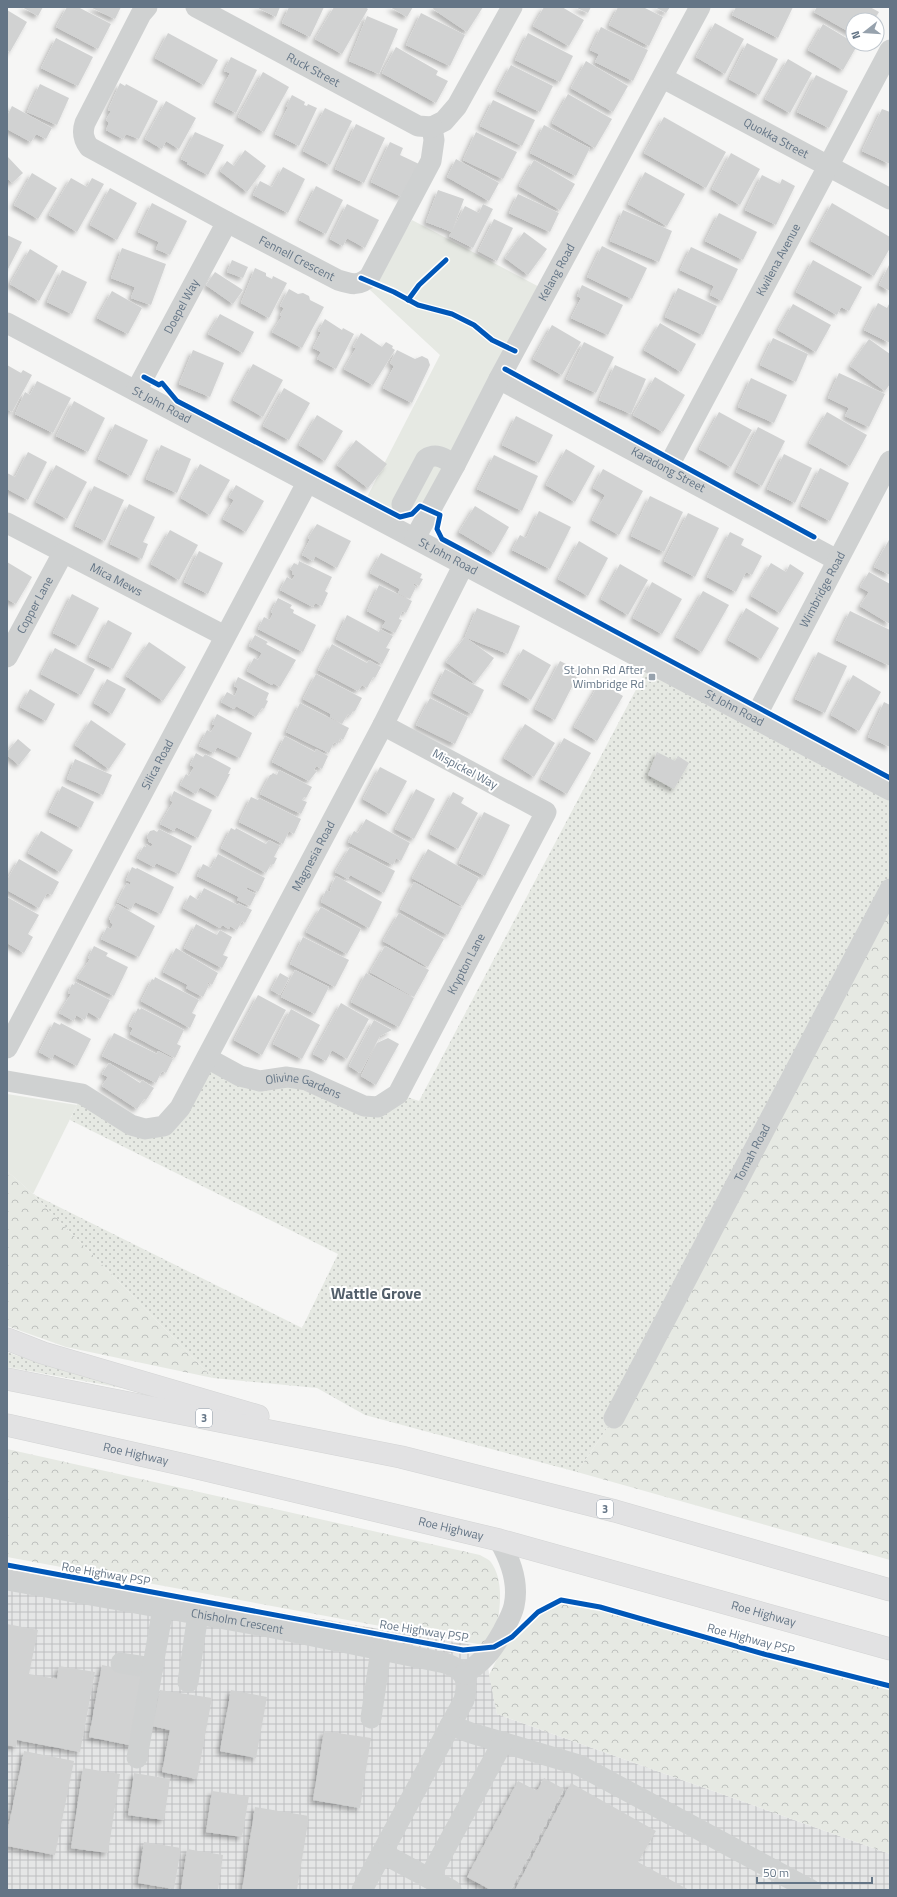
<svg xmlns="http://www.w3.org/2000/svg" width="897" height="1897" font-family="'Titillium Web',sans-serif">
<style>
.industrial{fill:url(#industrial-grid)}
.grass{fill:url(#grass-dots)}
.forest{fill:url(#forest-crowns)}
.park{fill:#e6e9e3}
.building{fill:#d1d2d2;filter:url(#shadow)}
.lines{fill:none;stroke-linecap:round;stroke-linejoin:round}
.highway-casing{stroke:#d3d4d4;stroke-width:23}
.minor{stroke:#cfd1d1;stroke-width:21}
.highway{stroke:#e2e2e3;stroke-width:22}
.cycleway-casing{stroke:#fff;stroke-width:8}
.cycleway{stroke:#0057b8;stroke-width:5}
.poi-dot{fill:#97a2ad;stroke:#fff;stroke-width:1.5}
.labels{text-anchor:middle;stroke-width:4;stroke-linejoin:round;paint-order:stroke}
.shield{fill:#fff;stroke:#929eaa;stroke-width:1}
.shield-label{font-size:11px;font-weight:bold;fill:#647586}
.street-label{font-size:12px;fill:#647586;stroke:#fff}
.poi-label{font-size:12px;fill:#647586;stroke:#fff;text-anchor:end}
.district-label{font-size:16px;font-weight:bold;fill:#535f6b;stroke:#fff}
</style>
<defs>
<pattern id="industrial-grid" width="8" height="8" patternUnits="userSpaceOnUse"><rect width="8" height="8" fill="#e5e6e6"/><path d="M0 4h8M4 0v8" fill="none" stroke="#bdbfc0"/></pattern>
<pattern id="grass-dots" width="8" height="8" patternUnits="userSpaceOnUse"><rect width="8" height="8" fill="#e6e9e3"/><path d="M2 2h.1M6 6h.1" fill="none" stroke="#bec1be" stroke-width="1.8" stroke-linecap="round"/></pattern>
<pattern id="forest-crowns" width="20" height="18" patternUnits="userSpaceOnUse"><rect width="20" height="18" fill="#e6e9e3"/><path d="M2 6a3 3 0 1 1 6 0M12 15a3 3 0 1 1 6 0" fill="none" stroke="#bec1be"/></pattern>
<filter id="shadow"><feDropShadow dx="-3.5" dy="3.5" stdDeviation="2" flood-color="#0004"/></filter>
</defs>
<rect width="100%" height="100%" fill="#f6f6f5"/>
<polygon class="industrial" points="7,1565 484,1647 497,1714 890,1854 890,1890 7,1890"/>
<g class="grass">
<polygon points="650,663 890,780 890,889 614,1418 577,1472 365,1415 317,1388 213,1378 33,1194 302,1328 338,1254 70,1120 82,1094 131,1125 164,1126 207,1058 287,1077 364,1106 398,1094 419,1101"/>
<polygon points="7,1352 15,1355 139,1391 7,1367"/>
</g>
<g class="forest">
<polygon points="890,888 890,1560 577,1472 614,1418"/>
<polygon points="7,1171 33,1194 213,1378 66,1347 7,1326"/>
<path d="M7 1449 480 1555C483 1557 488 1559 490 1561 508 1584 497 1621 494 1647L7 1557Z"/>
<polygon points="561,1600 600,1607 890,1685 890,1854 497,1714 489,1675 501,1651 538,1612"/>
</g>
<g class="park">
<polygon points="412,220 547,291 430,510 420,506 412,514 400,517 366,499 440,355 370,290"/>
<polygon points="7,1094 77,1105 33,1194 7,1171"/>
</g>
<g class="building">
<polygon points="22,7 43,7 38,16"/>
<polygon points="67,7 78,7 111,24 98,49 56,27"/>
<polygon points="90,7 121,7 115,19"/>
<polygon points="256,7 280,7 276,17"/>
<polygon points="289,7 324,7 310,37 282,23"/>
<polygon points="334,7 365,7 368,9 342,54 315,39"/>
<polygon points="390,7 413,7 407,17"/>
<polygon points="434,7 483,7 467,32 433,9"/>
<polygon points="544,7 562,7 584,20 569,46 533,26"/>
<polygon points="575,7 591,7 588,13"/>
<polygon points="618,7 643,7 663,17 649,46 609,25"/>
<polygon points="655,7 670,7 666,13"/>
<polygon points="736,7 793,7 778,38 732,15"/>
<polygon points="817,7 870,7 879,12 874,20 853,20 853,34 814,12"/>
<polygon points="7,10 27,22 10,52 7,50"/>
<polygon points="421,13 465,35 450,66 406,45"/>
<polygon points="367,16 398,29 379,74 349,61"/>
<polygon points="715,23 744,39 725,74 696,57"/>
<polygon points="823,24 853,42 853,44 858,44 843,70 808,50"/>
<polygon points="601,27 648,50 633,81 595,62 599,54 590,50"/>
<polygon points="168,33 218,60 204,85 155,58"/>
<polygon points="528,33 573,56 560,82 515,60"/>
<polygon points="56,38 93,57 78,86 41,68"/>
<polygon points="747,43 778,59 759,95 729,79"/>
<polygon points="396,47 438,71 436,75 448,81 436,103 382,73"/>
<polygon points="231,57 257,70 236,113 215,102 230,73 224,71"/>
<polygon points="788,59 812,73 790,113 765,99"/>
<polygon points="586,61 628,86 613,112 571,88"/>
<polygon points="511,65 553,86 540,112 497,91"/>
<polygon points="263,72 289,87 264,132 238,117"/>
<polygon points="816,75 848,91 829,128 797,112"/>
<polygon points="120,83 125,86 126,84 158,101 139,139 126,134 123,139 106,130 109,123 106,120 111,111 108,110"/>
<polygon points="40,84 69,98 57,125 27,112"/>
<polygon points="568,94 612,119 595,148 552,123"/>
<polygon points="292,95 305,102 304,105 307,106 308,104 317,108 299,146 275,134 288,107 286,107"/>
<polygon points="493,100 535,120 522,146 480,126"/>
<polygon points="166,101 196,118 179,149 166,141 162,149 145,139"/>
<polygon points="12,106 52,128 46,139 36,134 31,142 7,129 7,116"/>
<polygon points="325,108 352,121 330,165 303,151"/>
<polygon points="882,109 890,112 890,164 862,151"/>
<polygon points="664,117 726,152 706,188 644,153"/>
<polygon points="356,124 385,138 364,183 335,169"/>
<polygon points="544,125 590,148 576,176 530,153"/>
<polygon points="195,132 224,145 208,175 187,164 187,162 181,159"/>
<polygon points="476,132 517,152 503,179 463,160"/>
<polygon points="390,142 403,148 400,155 419,164 402,197 371,182"/>
<polygon points="245,150 266,166 247,192 220,171 227,161 234,166"/>
<polygon points="731,153 760,169 740,205 712,189"/>
<polygon points="7,156 23,173 12,183 8,179 7,180"/>
<polygon points="456,159 499,183 489,201 447,177"/>
<polygon points="534,160 575,184 560,210 519,186"/>
<polygon points="283,167 305,179 288,213 253,195 260,181 272,187"/>
<polygon points="645,172 685,194 667,226 628,204"/>
<polygon points="32,173 57,188 38,219 14,205"/>
<polygon points="762,175 780,184 782,179 795,186 776,225 745,210"/>
<polygon points="71,178 87,187 92,178 104,184 77,232 49,215"/>
<polygon points="316,186 343,200 326,234 299,220"/>
<polygon points="110,188 137,203 117,240 90,225"/>
<polygon points="438,190 464,199 452,231 465,206 479,213 483,204 493,209 473,248 449,236 452,232 426,222"/>
<polygon points="518,194 559,213 550,232 509,213"/>
<polygon points="152,203 187,221 170,255 156,249 159,242 138,232"/>
<polygon points="832,203 890,237 890,248 874,276 811,241"/>
<polygon points="347,204 379,220 365,248 347,238 343,246 330,239"/>
<polygon points="623,210 672,231 659,262 610,241"/>
<polygon points="719,213 757,232 743,260 705,241"/>
<polygon points="494,219 513,228 497,261 478,251"/>
<polygon points="524,232 547,249 528,275 505,258"/>
<polygon points="7,235 22,242 7,271"/>
<polygon points="602,246 647,268 632,299 587,277"/>
<polygon points="691,247 738,269 722,301 710,295 714,286 680,270"/>
<polygon points="122,248 166,264 151,305 131,298 135,287 111,278"/>
<polygon points="30,249 58,266 39,301 10,284"/>
<polygon points="232,260 248,267 243,278 227,272"/>
<polygon points="813,260 862,287 849,311 841,307 837,315 796,292"/>
<polygon points="890,263 890,291 879,285"/>
<polygon points="255,268 266,273 266,276 272,279 273,276 287,283 269,318 241,303"/>
<polygon points="62,270 87,282 72,314 47,302"/>
<polygon points="215,272 243,290 233,304 206,285"/>
<polygon points="582,285 623,305 608,335 571,318 581,298 577,296"/>
<polygon points="678,288 717,306 703,335 665,317"/>
<polygon points="289,289 298,294 303,293 309,296 310,300 324,307 302,348 272,332 282,316 280,315 284,308 280,306"/>
<polygon points="112,291 142,308 128,334 97,318"/>
<polygon points="890,302 890,343 864,330 878,303 887,308"/>
<polygon points="793,304 831,325 816,352 778,330"/>
<polygon points="220,314 254,332 243,353 208,334"/>
<polygon points="325,319 342,330 343,328 354,334 336,369 317,359 321,352 313,348 321,332 318,331"/>
<polygon points="660,323 696,344 681,372 644,350"/>
<polygon points="552,325 581,342 562,375 533,359"/>
<polygon points="361,333 382,347 386,342 393,346 392,348 395,350 373,385 344,369 356,348 353,347"/>
<polygon points="773,338 808,354 796,382 760,365"/>
<polygon points="869,339 890,354 890,384 885,391 850,366"/>
<polygon points="584,342 614,357 596,393 566,379"/>
<polygon points="193,350 224,363 210,397 179,384"/>
<polygon points="397,350 415,359 422,356 428,359 430,365 412,403 383,388 394,366 390,363"/>
<polygon points="253,364 283,380 263,417 233,400"/>
<polygon points="7,365 21,373 23,370 32,375 12,412 7,409"/>
<polygon points="615,365 646,379 631,414 599,400"/>
<polygon points="839,373 885,394 869,427 845,416 849,408 828,398"/>
<polygon points="655,377 685,395 663,432 633,415"/>
<polygon points="751,378 787,395 774,423 738,407"/>
<polygon points="37,381 71,398 53,433 15,414 25,392 30,395"/>
<polygon points="284,388 310,403 289,440 263,426"/>
<polygon points="74,401 105,418 88,452 56,436"/>
<polygon points="719,412 752,430 731,467 699,449"/>
<polygon points="827,412 867,435 850,466 809,443"/>
<polygon points="317,415 343,431 325,461 299,445"/>
<polygon points="516,416 553,435 539,463 502,445"/>
<polygon points="115,424 148,440 131,476 98,459"/>
<polygon points="758,427 785,441 762,486 736,472"/>
<polygon points="356,440 387,464 368,488 337,465"/>
<polygon points="161,445 191,459 177,493 146,479"/>
<polygon points="566,449 595,466 575,502 546,485"/>
<polygon points="28,452 47,462 28,500 7,489 7,473 15,477"/>
<polygon points="784,454 812,468 795,503 767,489"/>
<polygon points="494,455 538,476 522,511 477,489"/>
<polygon points="200,464 230,480 210,515 181,498"/>
<polygon points="56,465 87,482 67,519 36,502"/>
<polygon points="820,468 849,483 830,521 801,506"/>
<polygon points="603,469 643,491 619,535 592,520 605,495 593,488"/>
<polygon points="236,485 264,501 246,532 223,519 234,500 229,497"/>
<polygon points="94,486 124,500 105,541 75,526"/>
<polygon points="650,496 683,512 664,552 631,536"/>
<polygon points="129,504 155,517 143,542 148,544 142,559 110,544"/>
<polygon points="475,506 509,527 494,553 459,532"/>
<polygon points="539,511 571,527 550,569 512,550 520,535 526,538"/>
<polygon points="688,513 719,528 695,577 664,561"/>
<polygon points="317,524 351,541 337,568 315,556 313,561 302,555 310,539 308,538"/>
<polygon points="170,530 198,545 179,580 151,564"/>
<polygon points="730,532 744,539 741,545 762,556 752,575 746,572 736,592 707,577"/>
<polygon points="890,538 890,575 874,567"/>
<polygon points="579,541 608,558 588,596 558,579"/>
<polygon points="199,551 223,563 208,594 184,582"/>
<polygon points="381,553 422,574 420,578 423,579 419,586 414,583 413,585 416,587 410,599 398,593 400,589 370,573"/>
<polygon points="299,561 332,577 325,591 328,593 322,606 315,603 313,607 280,590 287,577 292,580 295,575 292,574 293,571 290,569 294,563 298,565"/>
<polygon points="7,562 32,577 16,604 7,599"/>
<polygon points="771,563 786,572 790,564 804,573 780,613 751,596"/>
<polygon points="620,564 648,580 628,615 601,599"/>
<polygon points="869,572 890,584 890,624 860,606 869,592 860,587"/>
<polygon points="652,582 682,599 662,634 633,618"/>
<polygon points="379,585 412,601 406,613 402,611 399,619 402,620 395,633 382,627 386,621 367,611"/>
<polygon points="703,591 729,605 702,652 676,637"/>
<polygon points="72,594 99,608 79,646 53,633"/>
<polygon points="278,598 292,605 290,608 294,610 293,613 316,625 303,652 258,629 264,617 270,620 273,613 271,612"/>
<polygon points="477,608 520,626 508,654 465,637"/>
<polygon points="746,608 779,628 761,659 728,640"/>
<polygon points="850,611 890,630 890,666 836,640"/>
<polygon points="347,615 379,632 380,629 393,636 386,648 390,649 382,664 336,639"/>
<polygon points="108,620 132,633 113,669 89,657"/>
<polygon points="255,635 268,642 266,644 296,660 280,687 273,683 272,685 247,671 254,658 258,660 262,653 249,646"/>
<polygon points="465,637 494,658 475,683 446,662"/>
<polygon points="149,642 186,667 163,701 126,676"/>
<polygon points="332,644 367,663 369,660 381,667 375,678 373,677 367,688 362,685 358,691 318,670"/>
<polygon points="55,648 95,669 81,695 41,674"/>
<polygon points="523,649 551,665 531,700 503,684"/>
<polygon points="818,652 847,666 825,713 795,699"/>
<polygon points="560,661 580,671 555,720 535,709"/>
<polygon points="445,669 484,690 472,714 433,693"/>
<polygon points="316,674 362,698 355,711 353,711 350,716 348,714 342,724 330,717 331,714 303,699"/>
<polygon points="853,675 881,692 859,731 831,715"/>
<polygon points="238,677 269,693 266,700 268,701 264,709 262,708 256,717 236,706 234,709 221,702 227,692 235,696 238,688 234,686"/>
<polygon points="107,679 126,689 112,714 94,703"/>
<polygon points="600,682 623,696 597,741 574,727"/>
<polygon points="30,689 55,704 46,721 20,707"/>
<polygon points="430,698 468,717 455,744 416,725"/>
<polygon points="884,702 890,705 890,747 868,737"/>
<polygon points="300,703 349,728 343,740 340,738 338,744 334,742 329,753 286,732"/>
<polygon points="217,714 252,733 240,758 217,747 214,753 199,746 207,730 211,732 215,725 212,724"/>
<polygon points="91,720 126,744 109,769 75,745"/>
<polygon points="525,724 555,743 534,777 504,758"/>
<polygon points="285,736 315,752 316,749 328,756 322,769 316,766 314,770 317,771 309,781 272,762"/>
<polygon points="564,738 591,753 567,794 541,779"/>
<polygon points="18,739 31,750 19,765 7,755 7,752"/>
<polygon points="657,752 675,761 678,756 689,763 674,789 648,775"/>
<polygon points="196,753 203,757 205,754 231,768 228,774 230,774 218,797 200,787 196,794 180,785 186,774 189,776 194,767 190,765"/>
<polygon points="75,759 112,775 103,795 67,779"/>
<polygon points="380,767 407,781 389,814 363,799"/>
<polygon points="279,770 312,787 306,798 304,797 302,800 307,802 301,814 260,794 270,775 271,775 273,773 277,775"/>
<polygon points="62,786 94,802 81,828 49,812"/>
<polygon points="416,789 435,799 414,839 395,829"/>
<polygon points="174,791 212,810 198,838 176,827 174,831 160,824 173,802 170,800"/>
<polygon points="453,792 464,798 461,803 478,813 458,849 430,834"/>
<polygon points="251,797 258,800 259,798 301,819 294,834 289,831 283,844 239,822"/>
<polygon points="484,812 510,825 485,876 459,863"/>
<polygon points="366,819 410,843 401,861 396,858 393,865 348,842 354,831 358,833"/>
<polygon points="231,828 235,830 236,828 266,844 269,840 280,846 274,857 277,858 274,864 271,864 266,873 221,848"/>
<polygon points="159,829 192,846 179,874 156,863 154,867 137,858 144,846 146,847 146,844 151,847 153,844 149,842 147,836 150,831 154,830 157,832"/>
<polygon points="41,831 73,850 60,872 28,853"/>
<polygon points="350,847 395,871 384,893 350,875 348,879 335,872"/>
<polygon points="428,849 479,878 463,906 412,878"/>
<polygon points="218,854 265,878 258,892 247,887 246,889 256,894 250,906 237,900 239,897 197,876 203,864 211,868"/>
<polygon points="19,859 59,882 52,895 47,893 39,908 7,890 7,880"/>
<polygon points="132,867 136,869 137,868 174,887 161,914 135,902 131,909 117,902 127,883 130,885 131,882 126,880"/>
<polygon points="336,876 382,902 369,928 321,902 326,890 330,892 331,890 330,889"/>
<polygon points="414,882 462,908 448,935 400,909"/>
<polygon points="204,888 238,905 238,903 252,910 245,923 242,921 237,930 230,926 229,929 222,925 220,928 183,908 190,895 198,900"/>
<polygon points="7,897 39,915 28,934 33,937 24,953 7,943"/>
<polygon points="117,904 155,926 139,957 101,939 107,927 111,929 113,924 110,922 111,920 109,919"/>
<polygon points="321,907 361,929 347,954 306,932"/>
<polygon points="399,913 444,939 428,967 383,941"/>
<polygon points="196,924 217,935 220,930 232,937 223,955 228,957 222,968 184,948"/>
<polygon points="303,937 349,960 335,987 290,964"/>
<polygon points="94,946 108,953 106,956 128,967 114,996 77,978 90,959 88,958"/>
<polygon points="385,946 429,970 414,997 370,972"/>
<polygon points="176,948 218,973 212,985 208,982 207,984 209,985 203,997 186,988 188,985 163,972"/>
<polygon points="295,970 329,987 315,1014 281,997"/>
<polygon points="280,973 289,978 280,995 271,990"/>
<polygon points="366,973 414,998 399,1027 351,1002"/>
<polygon points="155,977 199,1000 192,1013 196,1015 190,1028 141,1001 152,979 154,980"/>
<polygon points="75,982 110,1000 100,1019 88,1012 85,1020 76,1015 74,1021 59,1013 71,994 68,993 72,984 74,985"/>
<polygon points="258,995 286,1010 262,1055 234,1040"/>
<polygon points="341,1003 369,1019 347,1059 332,1050 326,1061 313,1054"/>
<polygon points="138,1008 140,1010 141,1008 184,1030 177,1044 181,1046 175,1058 130,1034 133,1028 129,1026"/>
<polygon points="291,1009 320,1025 302,1059 273,1044"/>
<polygon points="374,1020 392,1030 380,1036 360,1073 349,1066"/>
<polygon points="54,1022 60,1025 61,1023 91,1039 77,1066 54,1054 52,1059 39,1052"/>
<polygon points="114,1033 157,1054 158,1051 173,1059 166,1073 162,1071 156,1083 102,1056"/>
<polygon points="388,1038 399,1044 376,1085 361,1076 377,1043"/>
<polygon points="109,1063 140,1083 142,1080 154,1088 146,1100 144,1099 137,1109 102,1086 108,1077 102,1074"/>
<polygon points="7,1624 38,1630 29,1674 57,1679 59,1666 95,1672 80,1752 17,1740 16,1747 7,1745"/>
<polygon points="102,1665 147,1674 134,1746 89,1737"/>
<polygon points="160,1690 212,1698 197,1779 162,1772 170,1730 152,1726"/>
<polygon points="231,1690 267,1697 256,1758 220,1751"/>
<polygon points="324,1731 371,1738 360,1808 313,1800"/>
<polygon points="24,1751 74,1761 55,1855 7,1846 7,1834"/>
<polygon points="83,1768 120,1774 108,1853 71,1848"/>
<polygon points="134,1773 170,1779 164,1820 128,1815"/>
<polygon points="544,1778 564,1789 511,1890 491,1890 467,1877 518,1781 537,1791"/>
<polygon points="571,1783 656,1831 638,1862 689,1890 515,1890"/>
<polygon points="212,1791 249,1796 242,1837 206,1832"/>
<polygon points="255,1807 309,1816 297,1890 242,1890"/>
<polygon points="144,1842 181,1848 174,1889 138,1883"/>
<polygon points="187,1849 223,1855 218,1890 181,1890"/>
</g>
<g class="lines">
<defs>
<g id="highway">
<polyline points="7,1339 43,1353 258,1416"/>
<polyline points="7,1379 401,1457 615,1511 890,1590"/>
<path id="s17" d="M7 1425 185 1465 499 1540 890 1649"/>
</g>
</defs>
<use href="#highway" class="highway-casing"/>
<g class="minor">
<path id="s1" d="M147 7 141 14 85 123C82 132 83 139 89 147L227 222 338 280C350 284 360 287 370 276L431 161 434 140 432 127 444 121 457 106 512 7"/>
<path id="s2" d="M196 7 418 126 432 127"/>
<path id="s3" d="M663 78 890 199"/>
<path id="s4" d="M7 323 890 790"/>
<path id="s5" d="M499 379 837 560"/>
<path id="s6" d="M136 391 227 222"/>
<path id="s7" d="M667 469 890 50"/>
<path d="M402 504 426 459C437 452 445 459 455 465"/>
<path id="s8" d="M7 523 225 636"/>
<path id="s9" d="M415 538 455 465 499 379 700 7"/>
<path id="s10" d="M7 657 63 553"/>
<path id="s11" d="M755 718 890 461"/>
<path id="s12" d="M7 1048 308 481"/>
<path id="s13" d="M207 1058 240 1076 260 1081 287 1077 306 1080 364 1106 378 1107 398 1094 546 812 383 725"/>
<path id="s14" d="M7 1081 82 1094 131 1125 145 1129 164 1126 180 1108 383 725 464 564"/>
<path id="s15" d="M614 1418 890 889"/>
<path id="s16" d="M7 1580 259 1625 445 1663C466 1671 469 1679 464 1700L362 1890"/>
<polyline points="121,1663 153,1668"/>
<path d="M464 1674C483 1662 492 1651 503 1631 507 1623 512 1615 514 1606 519 1584 510 1559 499 1540"/>
<polyline points="188,1682 198,1614"/>
<polyline points="371,1718 381,1650"/>
<polyline points="450,1725 471,1733 579,1765 811,1890"/>
<polyline points="137,1758 163,1608"/>
<polyline points="382,1853 451,1890"/>
<polyline points="429,1878 503,1742"/>
</g>
<use href="#highway" class="highway"/>
<defs>
<g id="cycleway">
<polyline points="361,278 394,292 418,305 452,314 474,325 492,340 515,351"/>
<polyline points="408,300 419,285 446,260"/>
<polyline points="505,369 814,537"/>
<polyline points="144,377 159,385 162,383 177,401 400,517 412,514 420,506 440,515 437,529 442,539 890,778"/>
<polyline points="7,1565 463,1650 494,1647 512,1637 538,1612 561,1600 600,1607 764,1654 890,1686"/>
</g>
</defs>
<use href="#cycleway" class="cycleway-casing"/>
<use href="#cycleway" class="cycleway"/>
</g>
<rect class="poi-dot" x="648" y="673" width="8" height="8" rx="2"/>
<g class="labels">
<g class="shield">
<rect x="196" y="1409" width="16" height="18" rx="3"/>
<rect x="597" y="1500" width="16" height="18" rx="3"/>
</g>
<g class="shield-label">
<text x="204" y="1422">3</text>
<text x="605" y="1513">3</text>
</g>
<g class="street-label">
<text dy="4" stroke="none"><textPath href="#s2" startOffset="133">Ruck Street</textPath></text>
<text dy="4" stroke="none"><textPath href="#s3" startOffset="128">Quokka Street</textPath></text>
<text dy="4" stroke="none"><textPath href="#s1" startOffset="393">Fennell Crescent</textPath></text>
<text dy="4" stroke="none"><textPath href="#s7" startOffset="237">Kwilena Avenue</textPath></text>
<text dy="4" stroke="none"><textPath href="#s9" startOffset="301">Kelang Road</textPath></text>
<text dy="4" stroke="none"><textPath href="#s6" startOffset="96">Doepel Way</textPath></text>
<text dy="4" stroke="none"><textPath href="#s4" startOffset="175">St John Road</textPath></text>
<text dy="4" stroke="none"><textPath href="#s5" startOffset="192">Karadong Street</textPath></text>
<text dy="4" stroke="none"><textPath href="#s4" startOffset="499">St John Road</textPath></text>
<text dy="4" stroke="none"><textPath href="#s8" startOffset="123">Mica Mews</textPath></text>
<text dy="4" stroke="none"><textPath href="#s11" startOffset="145">Wimbridge Road</textPath></text>
<text dy="4" stroke="none"><textPath href="#s10" startOffset="59">Copper Lane</textPath></text>
<text dy="4" stroke="none"><textPath href="#s4" startOffset="823">St John Road</textPath></text>
<text dy="4" stroke="none"><textPath href="#s12" startOffset="321">Silica Road</textPath></text>
<text transform="translate(465 769) rotate(28)" y="4">Mispickel Way</text>
<text dy="4" stroke="none"><textPath href="#s14" startOffset="477">Magnesia Road</textPath></text>
<text dy="4" stroke="none"><textPath href="#s13" startOffset="353">Krypton Lane</textPath></text>
<text dy="4" stroke="none"><textPath href="#s13" startOffset="103">Olivine Gardens</textPath></text>
<text dy="4" stroke="none"><textPath href="#s15" startOffset="299">Tomah Road</textPath></text>
<text dy="4" stroke="none"><textPath href="#s17" startOffset="132">Roe Highway</textPath></text>
<text dy="4" stroke="none"><textPath href="#s17" startOffset="456">Roe Highway</textPath></text>
<text transform="translate(106 1574) rotate(10)" y="4">Roe Highway PSP</text>
<text dy="4" stroke="none"><textPath href="#s17" startOffset="780">Roe Highway</textPath></text>
<text dy="4" stroke="none"><textPath href="#s16" startOffset="234">Chisholm Crescent</textPath></text>
<text transform="translate(424 1631) rotate(9)" y="4">Roe Highway PSP</text>
<text transform="translate(751 1639) rotate(15)" y="4">Roe Highway PSP</text>
</g>
<g class="poi-label">
<text x="644" y="674">St John Rd After<tspan x="644" dy="14">Wimbridge Rd</tspan></text>
</g>
<g class="district-label">
<text x="376" y="1299">Wattle Grove</text>
</g>
</g>
<rect width="897" height="1897" fill="none" stroke="#647586" stroke-width="16"/>
<g transform="translate(865 32) rotate(253)"><circle r="19" fill="#ffffff" stroke="#c1c8cf"/>
<path d="M0-3L7 15L0 10L-7 15Z" fill="#97a2ad"/>
<text y="-6" font-size="11" font-weight="bold" text-anchor="middle" fill="#647586">N</text>
</g>
<path d="M757 1877v6h115v-6" fill="none" stroke="#647586" stroke-width="2"/>
<text x="763" y="1877" font-size="12" fill="#647586" stroke="#ffffff" stroke-width="3" paint-order="stroke">50 m</text>
</svg>
